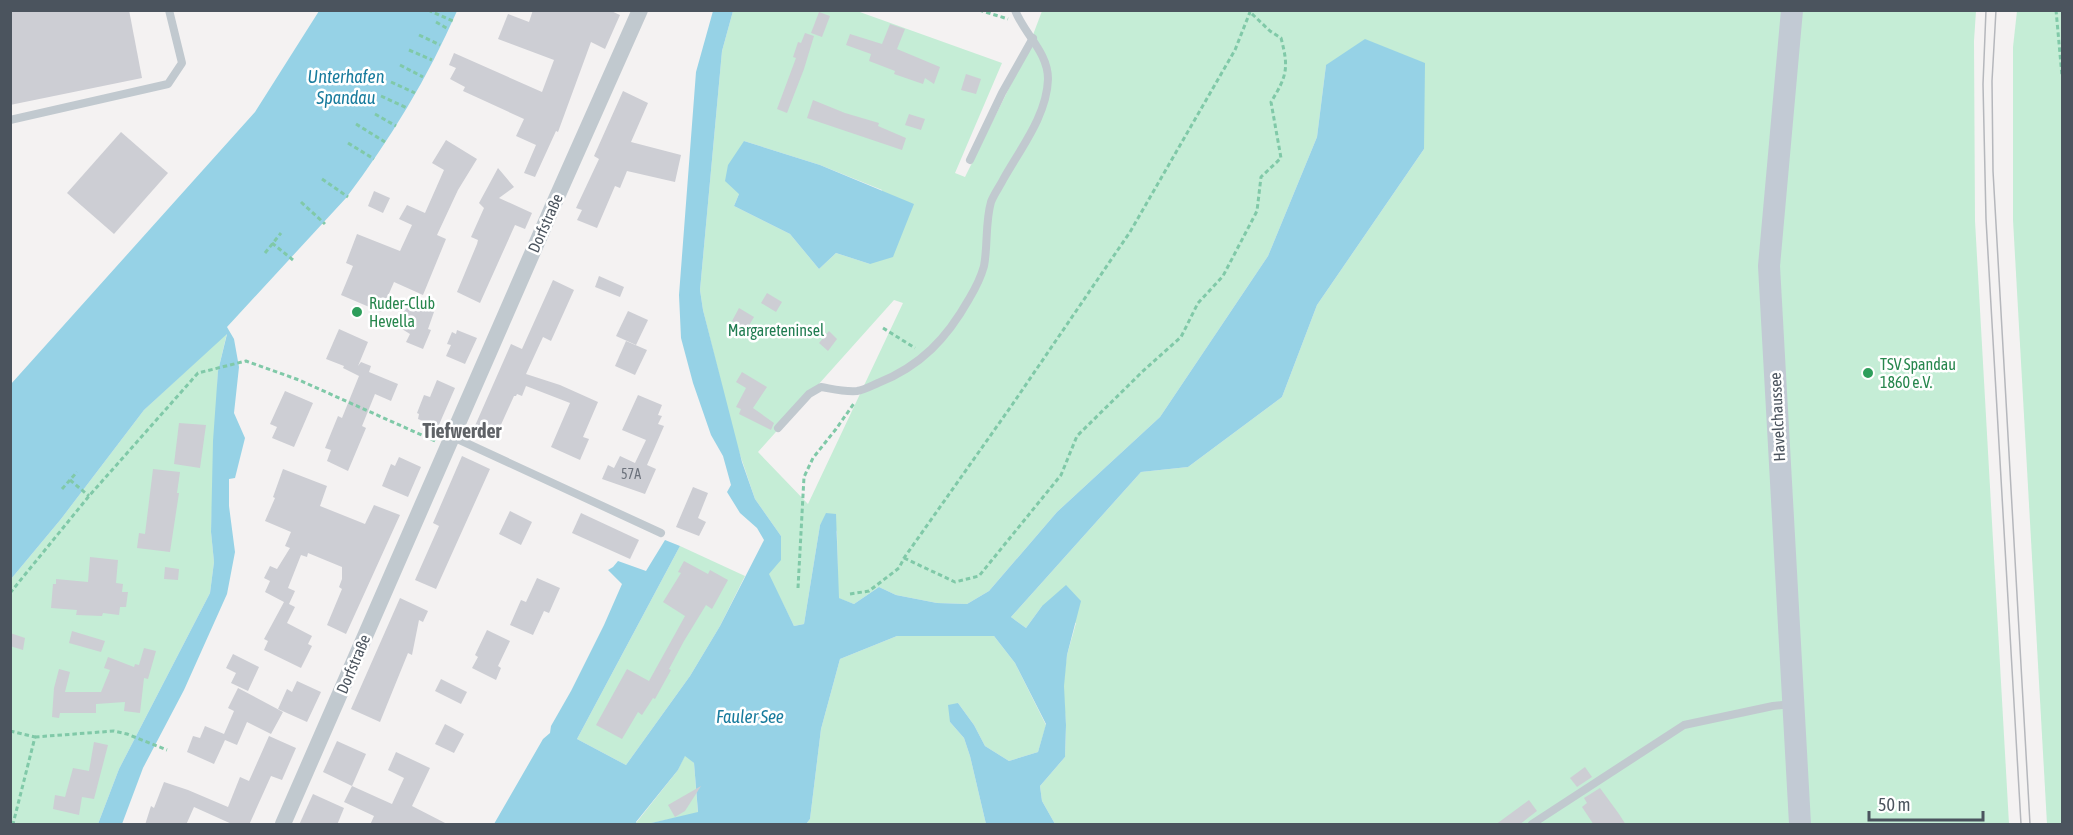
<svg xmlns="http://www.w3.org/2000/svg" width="2073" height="835" font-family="'Asap Condensed',sans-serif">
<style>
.green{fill:#c5edd6;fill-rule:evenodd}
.water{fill:#96d2e6}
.building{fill:#cdced4}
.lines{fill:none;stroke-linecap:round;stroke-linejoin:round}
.path{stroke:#80c9a8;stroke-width:3;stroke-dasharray:4.5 3;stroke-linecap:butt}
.lane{stroke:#c1c9cf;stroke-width:8}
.street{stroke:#c1c9cf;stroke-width:16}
.secondary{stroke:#c2cad4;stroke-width:22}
.tram{stroke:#b5b7bc;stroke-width:1.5}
.leisure-dot{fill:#2e9e5b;stroke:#fff;stroke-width:2}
.labels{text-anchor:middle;stroke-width:5;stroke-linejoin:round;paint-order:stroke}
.number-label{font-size:14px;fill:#6c727c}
.street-label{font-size:16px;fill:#4b545e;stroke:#fff}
.leisure-label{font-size:16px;fill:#27864d;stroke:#fff;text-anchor:start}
.park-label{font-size:16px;fill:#207c51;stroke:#fff}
.water-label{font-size:18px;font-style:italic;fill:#187b9d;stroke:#fff}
.quarter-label{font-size:20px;font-weight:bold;fill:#5f6266;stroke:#fff}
</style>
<rect width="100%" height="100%" fill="#f4f2f2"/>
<g class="green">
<path d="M733 11H857L1002 63 955 173 965 177 1025 56 1042 11H1976L1974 41 1975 221 2009 824H1055L1042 801 1040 786 1065 757 1066 725 1063 686 1067 655 1076 623 1042 606 1026 628 1011 617 1141 472 1188 467 1282 397 1317 305 1424 149 1326 65 1317 137 1268 256 1160 417 1057 512 989 591 967 604 937 603 896 595 879 587 854 604 838 598 837 532 827 513 820 525 804 624 794 626 768 574 781 536 755 499 736 443 703 310 700 290 722 51ZM744 141 820 165 882 190 870 264 836 253 819 269 790 234 734 206 739 194ZM894 300 903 303 808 504 758 452Z"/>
<polygon points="2017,11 2062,11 2062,824 2047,824 2013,220 2013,47"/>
<polygon points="227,333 218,371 211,532 214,562 210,593 119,769 98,824 11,824 11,579 61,519 144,410"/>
<polygon points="680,546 745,576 720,626 690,676 626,765 577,739"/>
<polygon points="897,636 994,636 1015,663 1046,725 1038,752 1009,761 985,746 974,725 958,703 950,722 964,738 970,756 986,824 806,824 810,819 821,729 840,659"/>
<polygon points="685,755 694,763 698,813 647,824 637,824 636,823 678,770"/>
</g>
<g class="water">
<path d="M319 11H457C428 77 390 140 346 198L227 327 234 339 239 367 234 413 245 438 235 478 229 479V506L235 552 227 594 184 690 143 768 122 824H98L119 769 210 593 214 562 211 532 213 441 218 371 227 334 144 410 61 519 11 579V384L255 112Z"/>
<polygon points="713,11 733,11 722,51 700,290 703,310 742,462 755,499 781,536 781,560 769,574 794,626 804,624 820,525 826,513 836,514 839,598 854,604 879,587 896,595 937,603 967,604 989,591 1057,512 1160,417 1268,256 1317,137 1326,65 1365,39 1425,63 1424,149 1317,305 1282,397 1188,467 1141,472 1011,617 1026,628 1042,606 1066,585 1081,601 1067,655 1064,686 1066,725 1065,757 1040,786 1042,801 1055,824 986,824 970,756 964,738 950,722 948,705 958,703 974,725 985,746 1009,761 1038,752 1046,724 1015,663 994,636 897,636 840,659 821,729 810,819 806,824 647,824 698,812 694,763 685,756 678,770 636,822 637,824 494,824 543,739 550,733 551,726 571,691 604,625 622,584 608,570 613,567 618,561 646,571 665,540 680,546 577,739 626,765 690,676 720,626 764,540 757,528 740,513 727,492 731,485 723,456 711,435 693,383 681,338 679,295 696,72"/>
<polygon points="744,141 820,165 914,204 893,257 870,264 836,253 819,269 790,234 734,206 739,194 725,181 728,165"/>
</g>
<g class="building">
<polygon points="10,10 129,10 142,78 10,105"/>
<polygon points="533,10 609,10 620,15 605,49 591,42 558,132 556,131 535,177 524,173 536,145 516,136 524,119 463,91 465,87 450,79 456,68 449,65 454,53 542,92 554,60 498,39 508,14 529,22"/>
<polygon points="819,12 830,16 822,37 811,33"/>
<polygon points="890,24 905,29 897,49 940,67 934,84 925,78 923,84 894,74 895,71 869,61 871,54 846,45 850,34 882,44"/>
<polygon points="805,33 814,36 804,69 787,113 777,109 796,58 793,57 798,42 801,43"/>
<polygon points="966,74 981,79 976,94 961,90"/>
<polygon points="623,91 648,103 631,142 681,155 675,182 627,171 620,188 615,186 597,228 577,220 582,210 576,208 599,159 594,156"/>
<polygon points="813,100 845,113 879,123 878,126 906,138 902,150 807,118"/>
<polygon points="909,114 925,119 921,130 905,125"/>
<polygon points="121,132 168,173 114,234 67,193"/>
<polygon points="446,140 477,159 458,190 437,235 446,239 423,295 394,282 381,312 341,295 353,266 346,263 357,234 400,251 412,225 399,219 407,205 425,213 444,170 432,163"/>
<polygon points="498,168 514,187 499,198 532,213 525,229 515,225 480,303 457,292 477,244 478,240 471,237 484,208 479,203"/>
<polygon points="374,191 390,198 383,213 368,206"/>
<polygon points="599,276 624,287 620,297 595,287"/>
<polygon points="553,280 574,290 551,341 543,337 526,374 560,385 598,402 583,437 589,439 580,460 551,447 570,403 526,386 522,396 517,394 516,396 514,396 495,438 474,428 511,344 522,349"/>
<polygon points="767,293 782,302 776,312 761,303"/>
<polygon points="410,304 434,312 428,329 431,330 423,349 406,342 410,334 394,324"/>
<polygon points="739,308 754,317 747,329 732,321"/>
<polygon points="628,311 648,320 636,345 616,336"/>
<polygon points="339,329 368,342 358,366 361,362 371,366 369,372 398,384 391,401 375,394 362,426 366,428 348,471 327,461 331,450 325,448 338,416 342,418 359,376 343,368 344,366 326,359"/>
<polygon points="457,330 477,338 465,364 446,356 451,345 447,344 452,332 456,334"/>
<polygon points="829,331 837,339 828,351 819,343"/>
<polygon points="626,341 647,350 635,375 615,366"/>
<polygon points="742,372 767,387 753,408 774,423 771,430 739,414 741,409 736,407 746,388 736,382"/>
<polygon points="437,380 455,388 438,427 418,419 419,414 417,413 424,395 430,397"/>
<polygon points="285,391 313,403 294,447 272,438 277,427 270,424"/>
<polygon points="638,395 662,405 658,415 662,416 658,424 664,426 647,465 656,469 645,494 602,479 608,465 614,468 620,456 635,463 646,440 622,430"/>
<polygon points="179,423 206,425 200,468 174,464"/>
<polygon points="462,456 490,469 436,589 415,580 439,526 433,523"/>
<polygon points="399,457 421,467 408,497 382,486 391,464 395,466"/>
<polygon points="153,469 180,472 177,493 179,493 170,552 137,548 139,533 145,534"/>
<polygon points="283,469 327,486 320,506 365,524 374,505 400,515 346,634 327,625 342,589 339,587 342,579 342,567 308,553 307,557 301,555 288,588 295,591 289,604 295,607 287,623 312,636 308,644 312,646 301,668 264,650 268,641 264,639 284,602 265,592 270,581 264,578 270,566 277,569 290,548 285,546 291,532 265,521 275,498 273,497"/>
<polygon points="693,487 708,493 698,518 706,522 699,536 676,527"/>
<polygon points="510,511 532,522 521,545 499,534"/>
<polygon points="581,513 639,540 630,559 572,533"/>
<polygon points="90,557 118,560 116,583 123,584 122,592 128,592 126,607 120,607 119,615 103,613 102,616 76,615 77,610 51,608 53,584 56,584 56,579 88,582"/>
<polygon points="684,561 708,574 710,570 728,580 712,609 706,605 684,641 669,669 671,670 655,699 653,698 642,715 638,712 622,739 596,725 627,669 649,681 685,616 663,602 681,573 678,572"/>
<polygon points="165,567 179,569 178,580 164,579"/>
<polygon points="537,578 560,588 549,613 544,611 533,635 510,625 521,600 526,602"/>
<polygon points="400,598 428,611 423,622 419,620 412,655 408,653 380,722 351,709"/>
<polygon points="487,630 510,641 498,666 501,668 496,680 472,668 478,657 475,655"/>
<polygon points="72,631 105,641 101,652 69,643"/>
<polygon points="10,633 25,638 23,650 10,646"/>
<polygon points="144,648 156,651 148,679 144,678 140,713 124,711 125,702 96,704 96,713 60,713 59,718 52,717 54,688 59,669 70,672 65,692 101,692 110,670 104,668 108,657 134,667 135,664 139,665"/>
<polygon points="233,654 259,667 248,691 231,683 236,673 226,668"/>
<polygon points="441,679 467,692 461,704 435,691"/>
<polygon points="297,681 321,692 307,722 278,709 287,689 292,692"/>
<polygon points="238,688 283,712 271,734 247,722 237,745 225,740 214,764 187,752 193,736 200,738 205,726 224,734 234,711 228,708"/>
<polygon points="445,724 464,734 454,753 435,744"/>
<polygon points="269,736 296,748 282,780 271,776 249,825 234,825 194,807 186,825 145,825 151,806 154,808 164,782 188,790 228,807 240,777 249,781"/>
<polygon points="337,741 366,754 352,786 323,772"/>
<polygon points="94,742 108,745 94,799 82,797 79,815 53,809 55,795 65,797 73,768 89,771"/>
<polygon points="396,752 430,768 412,806 449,825 370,825 374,816 344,802 352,786 392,804 404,778 388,770"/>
<polygon points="1585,767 1592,777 1577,787 1570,778"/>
<polygon points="701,786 685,811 675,817 668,805"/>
<polygon points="1600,788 1619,814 1626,825 1594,825 1582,807 1587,803 1584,798"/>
<polygon points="313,794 344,808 337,825 299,825"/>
<polygon points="1529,800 1537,811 1519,825 1495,825"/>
</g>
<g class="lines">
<g class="path">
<polyline points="428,10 453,21"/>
<polyline points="979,10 1008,19"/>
<polyline points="2056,10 2062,76"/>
<polyline points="436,22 448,29"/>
<polyline points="419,35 440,45"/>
<polyline points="409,50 432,60"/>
<polyline points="400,65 423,77"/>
<polyline points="391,82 415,93"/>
<polyline points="381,96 407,108"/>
<polyline points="375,114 396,126"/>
<polyline points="356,124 385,142"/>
<polyline points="348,143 374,159"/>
<polyline points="322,179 348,197"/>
<polyline points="301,202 325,224"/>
<polyline points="272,243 293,260"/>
<polyline points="265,253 281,233"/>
<polyline points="883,328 915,348"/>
<polyline points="70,480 89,496"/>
<polyline points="62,489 77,472"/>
<path d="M904 558 955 582 979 576 1061 475 1077 436 1142 372 1181 337 1198 303 1223 276 1257 211 1261 177 1281 158 1271 102C1287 76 1289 68 1281 38L1270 31 1250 12"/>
<polyline points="798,588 804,477 813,458 836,429 855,402"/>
<polyline points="10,593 89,496 198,373 246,361 299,380 435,441"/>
<polyline points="850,594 869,591 899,568 904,558 1012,405 1130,232 1235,50 1250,12"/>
<polyline points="10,731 35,737 13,824"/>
<polyline points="35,737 114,731 127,734 167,750"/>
</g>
<g class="lane">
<polyline points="10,120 168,84 182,63 169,10"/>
<polyline points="970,160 1002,93 1033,38"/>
<path d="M778 428 809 394 821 387C833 389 844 392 857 391 864 390 871 386 878 383 921 366 947 338 969 299 975 289 981 277 984 266 988 245 985 223 991 202 994 194 1000 186 1004 178 1021 148 1047 115 1048 79 1048 52 1024 34 1015 10"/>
<polyline points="451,436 661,533"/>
<polyline points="1532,824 1684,725 1773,706 1792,704"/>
</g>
<polyline class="street" points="283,824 552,208 640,10"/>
<polyline class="secondary" points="1792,10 1769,266 1800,824"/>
<g class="tram">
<polyline points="1986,10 1983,84 1986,219 2021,824"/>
<polyline points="1996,10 1992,81 1993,171 2030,824"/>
</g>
</g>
<g class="leisure-dot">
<circle cx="357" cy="312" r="6"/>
<circle cx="1868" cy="373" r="6"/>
</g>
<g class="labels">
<g class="number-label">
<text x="631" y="479">57A</text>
</g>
<g class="street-label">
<text transform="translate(545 223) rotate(-66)" y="6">Dorfstraße</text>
<text transform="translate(1777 417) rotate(-93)" y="6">Havelchaussee</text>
<text transform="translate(353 664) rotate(-67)" y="6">Dorfstraße</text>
</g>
<g class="leisure-label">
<text x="369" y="309">Ruder-Club<tspan x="369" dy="18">Hevella</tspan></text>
<text x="1880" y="370">TSV Spandau<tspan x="1880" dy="18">1860 e.V.</tspan></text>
</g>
<g class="park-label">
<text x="776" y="336">Margareteninsel</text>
</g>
<g class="water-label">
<text x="346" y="83">Unterhafen<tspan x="346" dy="21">Spandau</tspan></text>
<text x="750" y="723">Fauler See</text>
</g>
<g class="quarter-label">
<text x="462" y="438">Tiefwerder</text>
</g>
</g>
<rect width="2073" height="835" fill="none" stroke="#4b545e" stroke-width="24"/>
<path d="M1869 811v9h114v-9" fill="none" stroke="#4b545e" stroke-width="3"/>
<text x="1878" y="811" font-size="18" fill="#4b545e" stroke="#ffffff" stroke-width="4.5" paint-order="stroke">50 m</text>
</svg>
